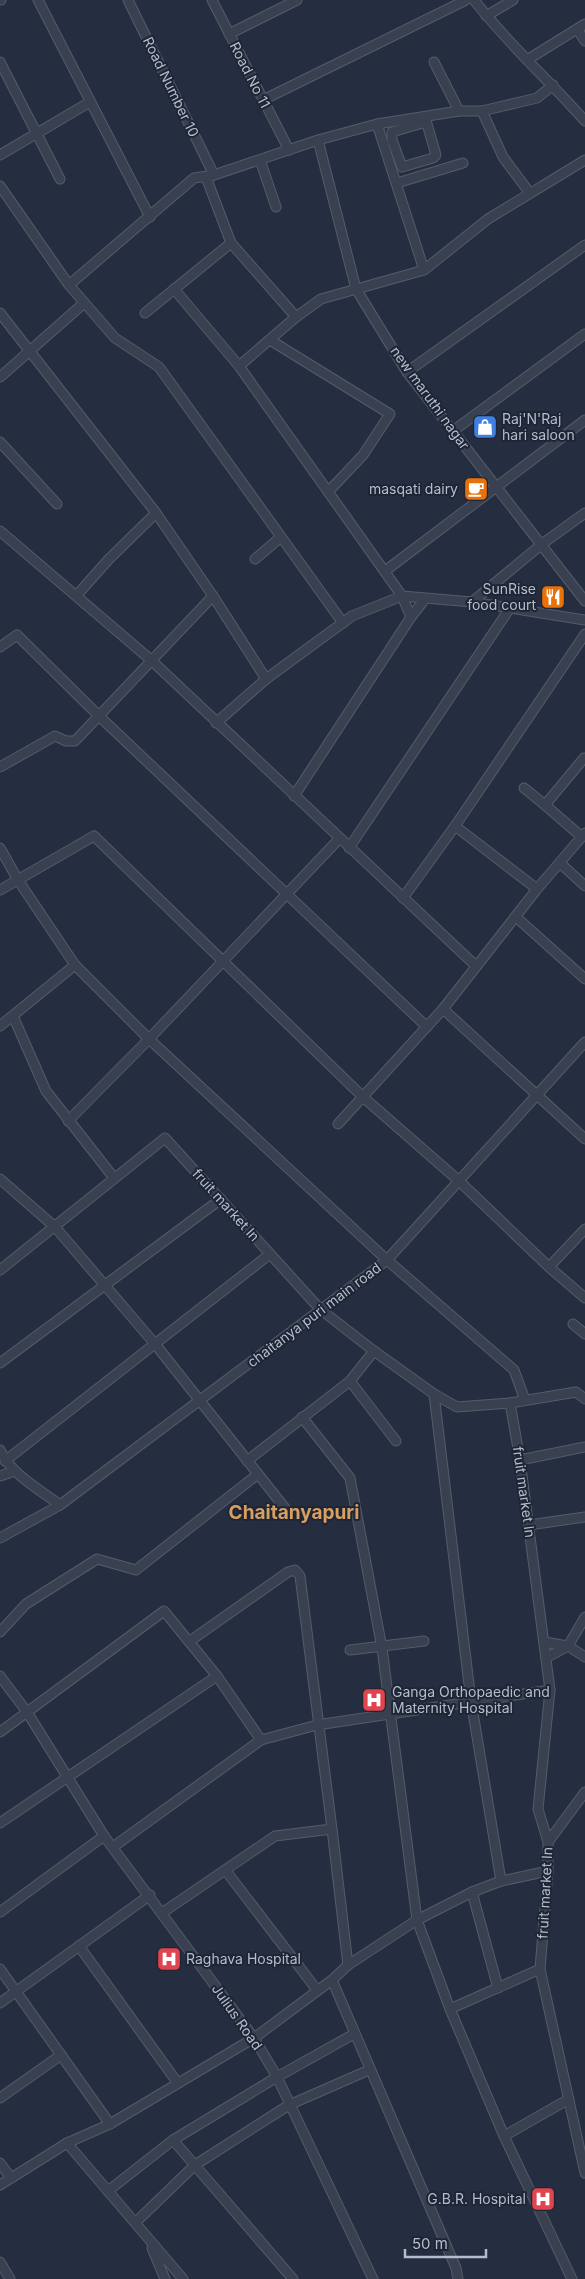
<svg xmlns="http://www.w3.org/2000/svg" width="585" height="2279" font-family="Inter,sans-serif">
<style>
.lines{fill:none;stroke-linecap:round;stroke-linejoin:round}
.minor-casing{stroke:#545c6b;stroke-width:11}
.minor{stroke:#394150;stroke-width:9}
.labels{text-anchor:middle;stroke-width:4;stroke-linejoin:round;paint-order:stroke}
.street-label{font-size:14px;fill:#b5bccb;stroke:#1e2635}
.poi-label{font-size:14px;fill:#b5bccb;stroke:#1e2635;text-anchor:start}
.district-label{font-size:19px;font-weight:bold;fill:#d89f63;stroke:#1e2635}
</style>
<rect width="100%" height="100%" fill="#252e40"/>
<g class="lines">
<defs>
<g id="minor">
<polyline points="0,0 1,0"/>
<polyline points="38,0 150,217"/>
<polyline points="128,0 214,175"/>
<polyline points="212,0 289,150"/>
<path d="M474 0C507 43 549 80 585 121"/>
<polyline points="486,16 513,0"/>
<polyline points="577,29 585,41"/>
<polyline points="229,34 297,0"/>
<polyline points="527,60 585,24"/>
<polyline points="0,62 60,179"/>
<polyline points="434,62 459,111"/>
<polyline points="263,100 466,0"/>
<polyline points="482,111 503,157 529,192"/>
<polyline points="425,117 436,155 433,158 402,167 392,140 392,132 426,122"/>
<polyline points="377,124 424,270"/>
<polyline points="318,140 356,289 407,372 585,601"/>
<polyline points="0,155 90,102"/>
<polyline points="260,160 276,207"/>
<polyline points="206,177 231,243 296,317"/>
<polyline points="397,183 463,163"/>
<polyline points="0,186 69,285 115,338 159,367 343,623"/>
<polyline points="69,285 194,178 214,175 318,140 377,124 459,111 482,111 537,98 553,85"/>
<polyline points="174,289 239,366 402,596 411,617 294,796"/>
<polyline points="0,313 156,513 213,596 266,679"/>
<polyline points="145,313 231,243"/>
<polyline points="270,340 390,414 363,455 329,491"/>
<polyline points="239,366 296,317 321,299 424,270 488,219 585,160"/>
<polyline points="407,372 585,245"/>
<polyline points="0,377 84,303"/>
<polyline points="453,431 585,334"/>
<polyline points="0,442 57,504"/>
<polyline points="0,531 151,660 476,966"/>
<polyline points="255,559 281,537"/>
<polyline points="385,571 585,420"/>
<polyline points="77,595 109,559 156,513"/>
<polyline points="472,602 542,544 585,513"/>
<polyline points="411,617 425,599"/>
<polyline points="0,647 17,635 99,716 427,1027"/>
<polyline points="216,723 266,679 352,616 402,596 472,602 585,620"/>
<polyline points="0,767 55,736 66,741 75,741 213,596"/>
<polyline points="524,788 545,805"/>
<polyline points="455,826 537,889"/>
<polyline points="582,837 545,805 584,758"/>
<polyline points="0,848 18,880 75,965 149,1039 387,1260 514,1370 525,1400"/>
<polyline points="349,848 510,608"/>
<polyline points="560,863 585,886"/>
<polyline points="0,890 94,836 363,1097 458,1180 549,1267 585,1298"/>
<polyline points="403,898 455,826 585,634"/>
<polyline points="516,917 585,979"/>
<polyline points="443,1009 585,1139"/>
<polyline points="13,1016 46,1091 114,1178"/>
<polyline points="0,1026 75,965"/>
<polyline points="68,1121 149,1039 339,839"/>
<polyline points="338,1124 443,1009 537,889 585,833"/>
<polyline points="0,1179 55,1227 155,1344 258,1474 136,1570 97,1559 26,1604 0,1632"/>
<polyline points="549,1267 585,1229"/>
<polyline points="0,1270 165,1138 320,1309 374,1351 434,1394 457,1407 510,1403 576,1392 585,1399"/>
<polyline points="573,1324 585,1334"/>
<polyline points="0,1363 221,1199"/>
<polyline points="350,1381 396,1441"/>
<polyline points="434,1394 471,1701 501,1881"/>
<polyline points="510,1403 520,1460 550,1690 538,1809 548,1842 548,1871 540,1969 585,2173"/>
<polyline points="302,1417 350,1478 382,1648 417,1920 450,2009 504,2136 572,2279"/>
<path d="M0 1450C11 1474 39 1489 60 1505"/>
<polyline points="520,1460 585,1447"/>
<polyline points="5,1461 270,1254"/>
<polyline points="247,1461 350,1381 374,1351"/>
<polyline points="258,1474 285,1508"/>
<polyline points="0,1476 15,1471"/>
<polyline points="529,1525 585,1517"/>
<polyline points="0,1538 60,1505 387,1260 585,1042"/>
<polyline points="585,1617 568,1646 585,1657"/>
<polyline points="544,1642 568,1646 546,1658"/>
<polyline points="350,1650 424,1641"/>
<polyline points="0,1676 27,1712 104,1836 254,2038 277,2077 373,2279"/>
<polyline points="0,1732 164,1611 217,1676 261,1740"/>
<polyline points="0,1823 217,1676"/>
<polyline points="332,1829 348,1965"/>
<polyline points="548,1842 585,1792"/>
<polyline points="113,1847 261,1740 317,1725 550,1690"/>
<polyline points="226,1871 317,1990"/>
<polyline points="472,1892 498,1988"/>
<polyline points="0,1912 104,1836"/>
<polyline points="162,1913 275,1836 332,1829 300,1576 295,1570 288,1572 190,1641"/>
<polyline points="79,1946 177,2082"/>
<polyline points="0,1969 110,2124"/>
<polyline points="332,1980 456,2268 458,2279"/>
<polyline points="0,2003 150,1895"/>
<polyline points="450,2009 540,1969"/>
<polyline points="0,2098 61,2055"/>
<polyline points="504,2136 569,2099"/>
<polyline points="173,2140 293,2279"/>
<polyline points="67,2143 183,2279"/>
<polyline points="0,2163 11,2178"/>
<polyline points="0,2185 67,2143 110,2124 254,2038 332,1980 348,1965 417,1920 472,1892 501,1881 548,1871"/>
<polyline points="108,2191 173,2140 277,2077 354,2034"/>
<polyline points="136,2222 195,2165 289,2105 369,2070"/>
<polyline points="152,2248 165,2279"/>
<polyline points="0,2262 10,2279"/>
</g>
</defs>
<use href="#minor" class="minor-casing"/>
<use href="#minor" class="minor"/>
</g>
<defs>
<symbol id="shop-square" viewBox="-11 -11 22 22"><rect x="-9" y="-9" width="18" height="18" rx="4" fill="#3f7fe0" stroke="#1e2635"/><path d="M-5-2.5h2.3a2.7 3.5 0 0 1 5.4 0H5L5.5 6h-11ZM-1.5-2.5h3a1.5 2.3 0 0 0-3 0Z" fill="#fff"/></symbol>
<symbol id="cafe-square" viewBox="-11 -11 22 22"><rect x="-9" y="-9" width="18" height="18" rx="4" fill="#e8710a" stroke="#1e2635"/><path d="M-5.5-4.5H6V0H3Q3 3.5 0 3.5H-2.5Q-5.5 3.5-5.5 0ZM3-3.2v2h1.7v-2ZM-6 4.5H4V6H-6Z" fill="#fff"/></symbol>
<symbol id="restaurant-square" viewBox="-11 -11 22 22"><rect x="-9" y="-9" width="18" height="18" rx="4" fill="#e8710a" stroke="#1e2635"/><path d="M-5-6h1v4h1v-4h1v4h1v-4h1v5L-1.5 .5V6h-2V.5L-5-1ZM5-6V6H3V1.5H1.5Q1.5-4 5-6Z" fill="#fff"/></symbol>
<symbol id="hospital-square" viewBox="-11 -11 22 22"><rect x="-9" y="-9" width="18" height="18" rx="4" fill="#e0444e" stroke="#1e2635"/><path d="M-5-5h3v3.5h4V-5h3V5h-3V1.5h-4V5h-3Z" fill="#fff"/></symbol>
</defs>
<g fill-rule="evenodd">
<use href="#shop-square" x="471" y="413" width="28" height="28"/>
<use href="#cafe-square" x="462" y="475" width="28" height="28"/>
<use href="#restaurant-square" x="539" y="583" width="28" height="28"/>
<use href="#hospital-square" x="360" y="1686" width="28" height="28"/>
<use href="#hospital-square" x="155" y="1945" width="28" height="28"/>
<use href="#hospital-square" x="529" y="2185" width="28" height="28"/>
</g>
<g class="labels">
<g class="street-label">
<text transform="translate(250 75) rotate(63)" y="5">Road No 11</text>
<text transform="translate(171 87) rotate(64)" y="5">Road Number 10</text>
<text transform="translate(430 398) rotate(54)" y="5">new maruthi nagar</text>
<text transform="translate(226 1205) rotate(48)" y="5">fruit market ln</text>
<text transform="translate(314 1315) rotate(-37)" y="5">chaitanya puri main road</text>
<text transform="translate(524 1492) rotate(82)" y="5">fruit market ln</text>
<text transform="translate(545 1893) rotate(-87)" y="5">fruit market ln</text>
<text transform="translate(237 2017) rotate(55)" y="5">Julius Road</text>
</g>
<g class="poi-label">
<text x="502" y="424">Raj'N'Raj<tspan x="502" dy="16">hari saloon</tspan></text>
<text x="458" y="494" text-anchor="end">masqati dairy</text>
<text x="536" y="594" text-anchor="end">SunRise<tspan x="536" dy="16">food court</tspan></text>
<text x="392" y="1697">Ganga Orthopaedic and<tspan x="392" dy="16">Maternity Hospital</tspan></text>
<text x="186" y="1964">Raghava Hospital</text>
<text x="526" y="2204" text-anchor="end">G.B.R. Hospital</text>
</g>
<g class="district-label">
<text x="294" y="1519">Chaitanyapuri</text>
</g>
</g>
<path d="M405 2249v8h81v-8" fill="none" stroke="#b5bccb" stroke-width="2.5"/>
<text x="412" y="2249" font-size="15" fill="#b5bccb" stroke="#1e2635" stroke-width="4" paint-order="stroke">50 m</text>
</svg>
